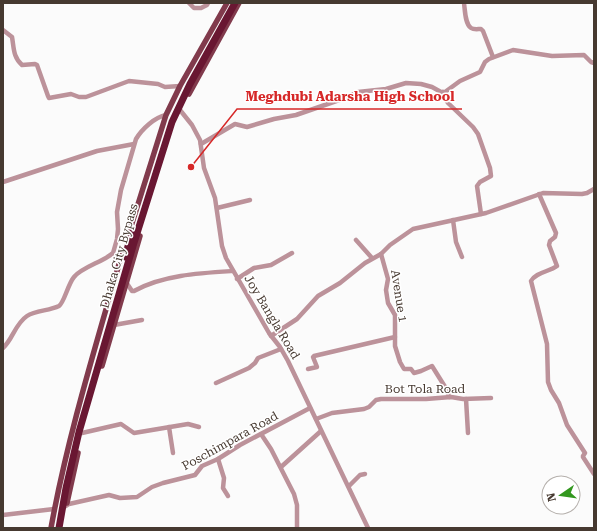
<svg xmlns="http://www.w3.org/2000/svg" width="597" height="531" font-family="'Roboto Serif',serif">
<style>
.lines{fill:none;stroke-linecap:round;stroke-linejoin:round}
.minor{stroke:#bc929a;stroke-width:4.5}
.major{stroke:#813a4c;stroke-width:5.5}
.highway{stroke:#691732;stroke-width:7}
.labels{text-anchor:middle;stroke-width:3;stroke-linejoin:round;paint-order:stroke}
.street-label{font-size:12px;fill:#463930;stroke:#fff}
.leader{fill:none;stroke:#d62828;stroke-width:1.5}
.callout-dot{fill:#d62828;stroke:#fff;stroke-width:1.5}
.callout-label{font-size:13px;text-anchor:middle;font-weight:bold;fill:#d62828;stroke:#fff;stroke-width:3;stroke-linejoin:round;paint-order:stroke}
</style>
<rect width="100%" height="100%" fill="#fbfbfb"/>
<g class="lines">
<g class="minor">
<polyline points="189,3 194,8 201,8 207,5 208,3"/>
<path d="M464 3C465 10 465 24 471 28 474 30 478 29 481 29L483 31 493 57"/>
<path d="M3 30 12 37C14 48 13 57 22 65L35 64 37 65 48 96 49 98 71 94 79 97H86L129 81 158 84 165 87 180 86"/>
<polyline points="443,92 445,99 448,103 473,127 478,134 490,168 491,176 480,182 477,186 481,214"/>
<polyline points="180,110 192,125 200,140 204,168 215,198 222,246 226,258 269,333 280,347 288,361 368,528"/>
<polyline points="201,144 235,124 247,127 274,119 296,115 345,98 358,92 386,89 406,83 421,84 432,87 441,92 445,92 460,81 480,72 485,62 489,59 513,50 552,56 584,55 591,62 594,63"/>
<polyline points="3,182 97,151 134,144"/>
<path d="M539 194 556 233 555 237 550 241 549 245 557 266C549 272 536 272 531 281L547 344 548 382 551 390 559 403 567 425 585 453 583 456V457L594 474"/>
<polyline points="217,208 250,200"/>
<polyline points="453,220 456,242 462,257"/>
<polyline points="356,240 372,258"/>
<polyline points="381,254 388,279 386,290 388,303 395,315 395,346 400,362 404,369 411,369 414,373 421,371 432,366 447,390 449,397"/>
<polyline points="237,279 254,268 271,265 292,253"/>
<path d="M126 282 132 291H134C162 275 200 273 233 271"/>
<polyline points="114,325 142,320"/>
<polyline points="271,336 297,319 318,296 340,283 365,263 381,254 390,245 413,229 486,213 543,193 582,194 587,193 594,189"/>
<path d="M3 348C13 339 15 324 27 316 36 310 49 311 59 306 64 303 68 284 74 277 82 267 103 262 113 253L117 239 118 229 117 212 121 190 136 139C142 129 155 117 166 115"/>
<polyline points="308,369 317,367 313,357 314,356 395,337"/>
<polyline points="216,383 249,368 255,363 258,358 281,349"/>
<polyline points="466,399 468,433"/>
<polyline points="316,419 332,413 364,409 369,407 376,400 381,399 426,399 451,397 463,399 491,398"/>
<polyline points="169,427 173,453"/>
<polyline points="82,433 121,424 134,433 188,424 199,427"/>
<polyline points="261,434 271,449 294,494 297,505 297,528"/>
<polyline points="218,459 224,478 223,488 228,496"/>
<polyline points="281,467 321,431"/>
<polyline points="349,486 360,475 365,474"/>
<polyline points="66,506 69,504 109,495 120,498 137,497 152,487 163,483 195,475 202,466 218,459 240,445 310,408"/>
<polyline points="3,515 54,509"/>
</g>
<g class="major">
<polyline points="189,94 239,3"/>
<polyline points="128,236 166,115 180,86 227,3"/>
<polyline points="102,366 140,236"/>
<polyline points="67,503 78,453"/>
<path d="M51 528C68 434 97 342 123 250"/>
</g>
<g class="highway">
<polyline points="125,257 132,232"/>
<polyline points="59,528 66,488 79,432 133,246 172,122 190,84 235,3"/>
</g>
</g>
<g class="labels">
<g class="street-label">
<text transform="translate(119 256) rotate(-74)" y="4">Dhaka City Bypass</text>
<text transform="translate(399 296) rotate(81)" y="4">Avenue 1</text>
<text transform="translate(272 317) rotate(59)" y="4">Joy Bangla Road</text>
<text x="425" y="393">Bot Tola Road</text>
<text transform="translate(230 441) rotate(-29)" y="4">Poschimpara Road</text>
</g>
</g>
<path class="leader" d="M191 167L237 109H462"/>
<circle class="callout-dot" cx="191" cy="167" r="4"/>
<g class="callout-label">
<text x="350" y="101">Meghdubi Adarsha High School</text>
</g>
<rect width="597" height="531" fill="none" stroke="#463930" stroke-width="8"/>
<g transform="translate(561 495) rotate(257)"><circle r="19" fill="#ffffff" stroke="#b5b0ac"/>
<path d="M0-3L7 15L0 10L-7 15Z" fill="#32971e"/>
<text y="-6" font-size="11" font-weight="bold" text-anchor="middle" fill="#463930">N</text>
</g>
</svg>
